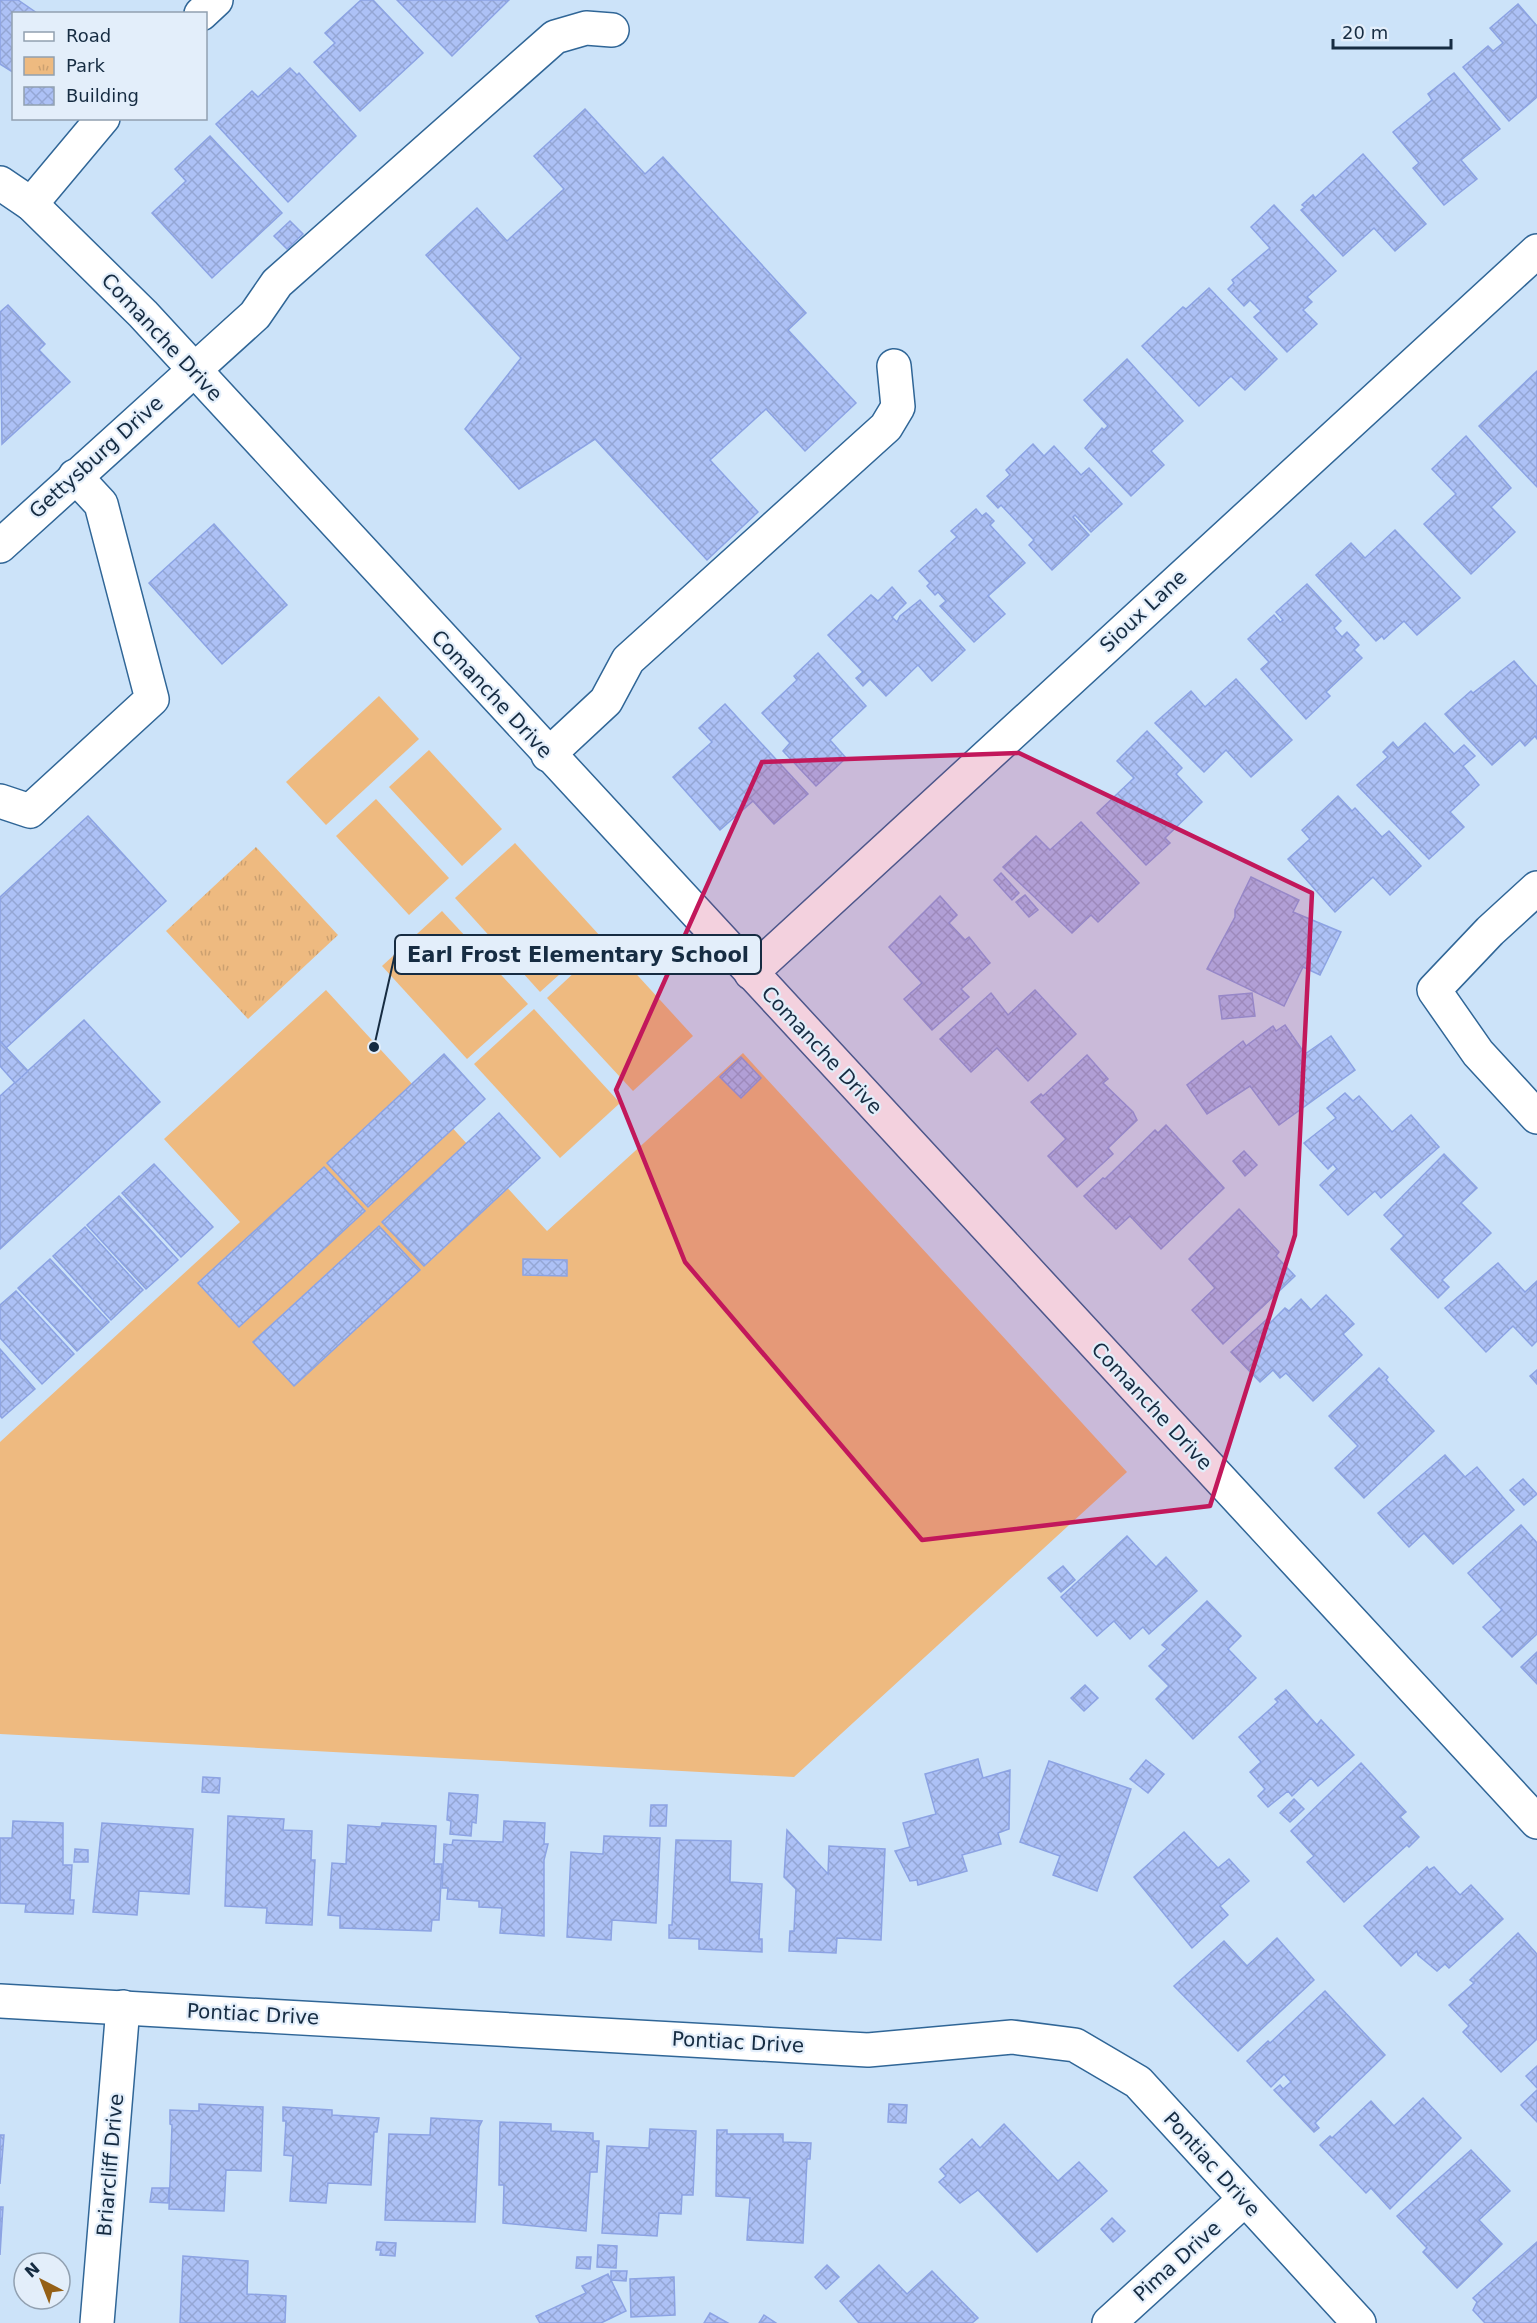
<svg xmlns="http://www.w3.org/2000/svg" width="1537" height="2323" font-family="'DejaVu Sans',sans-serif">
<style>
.grass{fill:#eeba80}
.park{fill:url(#park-tufts)}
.building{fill:url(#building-cross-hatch);stroke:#8ca3e3;stroke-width:1.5}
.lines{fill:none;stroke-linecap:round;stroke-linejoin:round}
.minor-casing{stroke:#306697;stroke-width:36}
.minor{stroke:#fff;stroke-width:33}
.marked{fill:#c2185b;fill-opacity:0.2;stroke:#c2185b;stroke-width:4.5;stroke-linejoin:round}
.labels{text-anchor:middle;stroke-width:4.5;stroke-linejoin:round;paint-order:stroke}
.street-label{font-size:20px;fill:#162c42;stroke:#e3eefa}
.leader{fill:none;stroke:#162c42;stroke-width:2}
.callout-dot{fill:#162c42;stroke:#e3eefa;stroke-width:2}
.callout{fill:#e3eefa;stroke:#162c42;stroke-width:2}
.callout-label{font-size:21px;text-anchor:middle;font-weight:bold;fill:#162c42}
</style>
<defs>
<pattern id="park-tufts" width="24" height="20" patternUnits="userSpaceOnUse" patternTransform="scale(1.5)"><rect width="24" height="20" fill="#eeba80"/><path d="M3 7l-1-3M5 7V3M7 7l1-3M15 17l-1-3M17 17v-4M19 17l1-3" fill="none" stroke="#cba070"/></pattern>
<pattern id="building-cross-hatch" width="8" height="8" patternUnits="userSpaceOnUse" patternTransform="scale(1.5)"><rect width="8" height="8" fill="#adc1f6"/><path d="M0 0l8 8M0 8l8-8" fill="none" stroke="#94a6d4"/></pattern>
</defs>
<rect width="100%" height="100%" fill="#cce3f9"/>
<g class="grass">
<polygon points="379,696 419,739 326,825 286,782"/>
<polygon points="429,750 502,829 462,866 389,787"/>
<polygon points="376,799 449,878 409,915 336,836"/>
<polygon points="515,843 601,937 540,992 455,898"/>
<polygon points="442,911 528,1004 467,1059 382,966"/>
<polygon points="607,942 693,1036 633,1091 547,998"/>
<polygon points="326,990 547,1231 743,1053 1127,1472 794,1777 0,1734 0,1442 240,1222 164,1139"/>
<polygon points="534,1009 620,1103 560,1158 474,1064"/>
</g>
<polygon class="park" points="256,847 338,935 248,1019 166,931"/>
<g class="building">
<polygon points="0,0 18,0 37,13 14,14 14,73 0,64"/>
<polygon points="361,0 373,0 423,53 360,111 314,62 335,43 325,33"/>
<polygon points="397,0 509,0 452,56"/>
<polygon points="1518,4 1537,26 1537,97 1509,121 1463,67 1488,46 1493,51 1503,43 1490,28"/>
<polygon points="290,68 297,75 299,73 356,136 288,202 216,124 252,91 258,97"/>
<polygon points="1454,73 1500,129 1461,160 1477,179 1444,205 1413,168 1419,163 1393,132 1432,100 1428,94"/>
<polygon points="585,109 645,174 663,157 806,313 788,330 856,403 805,451 766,409 710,460 758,512 707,560 595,439 519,489 465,429 521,358 426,255 477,208 507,241 564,189 534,156"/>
<polygon points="210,136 282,213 212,278 152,213 186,181 175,169"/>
<polygon points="1363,154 1426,224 1395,251 1374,228 1343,256 1301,210 1305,207 1302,205 1313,195 1315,198"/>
<polygon points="1274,205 1336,271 1307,297 1312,302 1303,310 1317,324 1287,352 1254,317 1261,311 1250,300 1244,306 1228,289 1234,283 1232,280 1270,248 1251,227"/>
<polygon points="290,221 303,234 287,249 274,236"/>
<polygon points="1209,288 1277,359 1245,390 1231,376 1199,406 1142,346 1183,307 1186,309"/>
<polygon points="8,305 45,344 39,350 70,382 2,444 0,312"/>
<polygon points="1127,359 1183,421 1151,451 1164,465 1131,496 1085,448 1102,428 1104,430 1108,426 1084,400"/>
<polygon points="1537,371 1537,487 1479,426"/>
<polygon points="1466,436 1511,488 1491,507 1515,532 1471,574 1424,524 1456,494 1432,469"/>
<polygon points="1033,444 1044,456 1054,446 1081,475 1089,468 1122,504 1091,532 1075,515 1073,517 1089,535 1052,570 1029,545 1034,540 1001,505 998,508 987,496 1010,475 1006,470"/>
<polygon points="976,509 982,516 986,513 994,521 990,525 1025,563 988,596 1005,614 974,642 940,606 946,601 938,592 935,595 927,586 930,583 919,571 957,537 951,531"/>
<polygon points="214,524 287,605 222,664 149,583"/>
<polygon points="1395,530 1460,598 1417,635 1404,621 1384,639 1382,636 1376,641 1316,575 1351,543 1365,558"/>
<polygon points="1307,584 1341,621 1334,628 1342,637 1347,632 1359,645 1354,650 1362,658 1326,692 1330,696 1306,719 1261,669 1269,662 1248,639 1274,615 1280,622 1283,620 1276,612"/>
<polygon points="892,587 906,603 892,617 897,622 900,616 920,600 965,650 932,681 918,665 886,696 870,679 863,686 856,678 863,672 828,635 871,595 878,601"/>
<polygon points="818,653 866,706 830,740 846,758 816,786 783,751 790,743 762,713 797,680 794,676"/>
<polygon points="1514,661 1537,687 1537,739 1535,736 1525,746 1520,740 1492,765 1445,714 1471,691 1473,693"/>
<polygon points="1236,679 1292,740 1251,777 1226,750 1204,772 1155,723 1191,691 1205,707"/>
<polygon points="725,704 808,794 774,824 753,801 720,830 673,777 712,742 699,728"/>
<polygon points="1425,723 1454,754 1464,745 1475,756 1463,766 1479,785 1450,812 1464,827 1429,859 1357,785 1388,757 1383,752 1393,742 1398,748"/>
<polygon points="1147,731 1182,768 1176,774 1202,802 1165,838 1170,843 1146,865 1097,813 1134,778 1117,761"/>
<polygon points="1338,796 1352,811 1355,808 1382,837 1389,831 1421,866 1390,895 1373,877 1335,912 1288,859 1310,839 1302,830"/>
<polygon points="88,816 166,901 6,1048 0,1041 0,897"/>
<polygon points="1081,822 1139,883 1098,922 1091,915 1072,933 1003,867 1036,836 1050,850"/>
<polygon points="1001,873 1019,893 1012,900 994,880"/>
<polygon points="1251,877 1299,900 1293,912 1341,932 1320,975 1303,967 1284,1006 1207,969 1235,917 1235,910"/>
<polygon points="1025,895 1038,910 1029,917 1016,902"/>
<polygon points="940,896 957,915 949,923 965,940 969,937 990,963 961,989 969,997 932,1030 904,999 922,983 889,947"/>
<polygon points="1035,990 1076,1034 1028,1081 997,1048 971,1072 940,1039 991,993 1008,1015"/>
<polygon points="1252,993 1255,1016 1222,1019 1219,996"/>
<polygon points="84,1020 160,1102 0,1249 0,1096"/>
<polygon points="1285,1025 1305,1054 1331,1036 1355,1070 1279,1125 1250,1086 1207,1114 1187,1085 1243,1041 1246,1046 1273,1026 1276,1031"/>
<polygon points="0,1041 28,1071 15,1083 0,1066"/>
<polygon points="444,1054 485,1099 368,1207 327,1163"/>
<polygon points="1087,1055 1108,1079 1103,1083 1133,1112 1137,1120 1108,1148 1113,1154 1077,1187 1048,1156 1066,1139 1031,1102 1041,1094 1043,1096"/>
<polygon points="741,1057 761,1078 741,1098 720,1077"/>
<polygon points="1345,1093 1353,1101 1359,1096 1392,1132 1411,1115 1439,1147 1381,1198 1375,1191 1348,1215 1320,1185 1337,1169 1333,1164 1328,1169 1304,1143 1336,1118 1327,1108"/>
<polygon points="499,1113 540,1158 424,1266 382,1222"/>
<polygon points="1166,1125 1224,1188 1161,1249 1130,1216 1116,1229 1084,1196 1103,1178 1105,1179 1108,1176 1155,1130 1158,1133"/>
<polygon points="1244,1151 1257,1165 1245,1176 1233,1161"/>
<polygon points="1444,1154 1477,1188 1461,1203 1491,1233 1442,1280 1449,1287 1438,1298 1391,1249 1404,1236 1384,1215"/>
<polygon points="154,1164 213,1227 181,1257 122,1193"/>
<polygon points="324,1167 365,1211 239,1327 198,1283"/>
<polygon points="119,1196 178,1260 146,1289 87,1225"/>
<polygon points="1239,1209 1279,1252 1276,1256 1295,1276 1223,1344 1192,1310 1215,1288 1189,1259"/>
<polygon points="379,1226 420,1270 294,1386 253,1342"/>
<polygon points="85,1227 143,1290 111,1320 53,1256"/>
<polygon points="50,1259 109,1322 77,1351 18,1288"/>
<polygon points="523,1259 567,1260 567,1276 523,1275"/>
<polygon points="1498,1263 1525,1292 1537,1281 1537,1341 1532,1346 1513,1326 1486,1352 1445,1308"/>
<polygon points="16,1291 74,1354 42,1384 0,1338 0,1305"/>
<polygon points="1326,1295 1354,1324 1343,1334 1362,1355 1313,1401 1286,1373 1280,1378 1273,1370 1260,1382 1231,1352 1267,1319 1270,1323 1285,1308 1289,1311 1301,1299 1311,1310"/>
<polygon points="0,1349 35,1389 2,1418 0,1416"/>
<polygon points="1379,1368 1388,1377 1386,1380 1434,1431 1364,1498 1335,1468 1358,1446 1329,1416"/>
<polygon points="1537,1370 1537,1384 1530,1376"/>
<polygon points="1445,1455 1465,1477 1477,1467 1514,1510 1453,1564 1424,1533 1409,1547 1378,1513"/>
<polygon points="1523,1479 1537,1494 1524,1505 1510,1490"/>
<polygon points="1521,1525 1537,1543 1537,1634 1512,1657 1483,1627 1502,1610 1468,1573"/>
<polygon points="1127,1536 1156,1567 1166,1557 1197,1591 1149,1634 1143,1627 1130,1639 1114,1621 1097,1636 1061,1597"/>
<polygon points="1063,1566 1075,1580 1061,1592 1048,1578"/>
<polygon points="1207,1601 1241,1636 1228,1649 1256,1678 1193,1739 1156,1699 1169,1686 1149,1666 1167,1649 1162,1645"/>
<polygon points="1537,1652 1537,1684 1521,1667"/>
<polygon points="1085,1685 1098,1698 1084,1711 1071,1698"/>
<polygon points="1286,1690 1317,1725 1321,1720 1354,1755 1318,1786 1311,1778 1292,1796 1288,1791 1268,1807 1258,1796 1265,1789 1250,1772 1261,1762 1239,1737 1278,1702 1275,1699"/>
<polygon points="978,1759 983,1778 1010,1770 1009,1829 998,1833 1001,1844 962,1855 967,1871 918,1885 917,1880 910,1881 895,1851 910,1847 903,1823 936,1814 925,1774"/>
<polygon points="1146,1760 1164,1774 1148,1793 1130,1779"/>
<polygon points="1049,1761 1131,1789 1097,1891 1053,1875 1060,1856 1020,1842"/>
<polygon points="1361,1763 1406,1812 1400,1817 1419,1837 1409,1847 1407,1845 1344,1902 1307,1862 1314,1856 1291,1831"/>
<polygon points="203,1777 220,1778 219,1793 202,1792"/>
<polygon points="449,1793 478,1795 476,1823 472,1822 471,1836 450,1834 451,1821 447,1820"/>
<polygon points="1294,1799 1304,1809 1290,1822 1280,1813"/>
<polygon points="651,1805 667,1805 666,1826 650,1826"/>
<polygon points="228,1816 284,1819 283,1830 312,1831 311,1860 315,1860 312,1925 266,1923 267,1908 225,1906"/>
<polygon points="13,1821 63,1823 63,1865 72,1865 70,1900 74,1900 73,1914 25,1912 26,1904 0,1903 0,1838 12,1838"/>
<polygon points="504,1821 545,1823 544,1844 548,1844 544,1860 544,1936 500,1933 502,1908 479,1907 479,1901 447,1899 448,1888 442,1888 444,1844 452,1845 453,1840 503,1842"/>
<polygon points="102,1823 193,1829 189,1894 139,1891 137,1915 93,1912"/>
<polygon points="382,1823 436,1826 434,1864 442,1864 439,1920 432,1920 431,1931 340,1928 340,1916 328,1915 332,1863 346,1864 348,1825 381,1827"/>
<polygon points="787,1830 828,1874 829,1846 885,1849 881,1940 837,1938 836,1953 789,1951 790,1931 794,1931 796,1889 784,1877"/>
<polygon points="1184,1832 1218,1868 1229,1859 1249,1881 1220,1906 1228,1915 1192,1948 1134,1877"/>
<polygon points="604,1836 660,1838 656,1923 612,1920 611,1940 567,1937 571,1852 603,1854"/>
<polygon points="676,1840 731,1841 730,1882 762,1884 759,1939 762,1939 762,1952 699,1949 699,1939 669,1938 669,1925 672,1925"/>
<polygon points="75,1849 88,1850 88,1862 74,1862"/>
<polygon points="1427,1867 1429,1870 1434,1867 1460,1895 1471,1885 1503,1919 1449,1968 1445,1964 1437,1971 1418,1955 1417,1951 1401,1966 1364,1926"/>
<polygon points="1518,1933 1537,1954 1537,2039 1501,2072 1463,2032 1469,2026 1449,2005 1474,1983 1470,1980"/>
<polygon points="1277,1938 1314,1980 1238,2051 1174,1986 1224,1941 1247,1966"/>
<polygon points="1325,1991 1385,2055 1315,2123 1319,2128 1314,2132 1274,2090 1280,2085 1283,2089 1291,2082 1284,2074 1271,2087 1247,2061 1268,2041 1270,2043"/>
<polygon points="1537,2066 1537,2088 1526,2076"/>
<polygon points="1537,2090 1537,2122 1521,2105"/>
<polygon points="1423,2098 1461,2138 1390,2209 1371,2188 1366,2193 1320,2145 1330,2136 1332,2138 1371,2101 1394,2126"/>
<polygon points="199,2104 263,2107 261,2171 226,2170 224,2211 169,2209 172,2125 170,2124 170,2110 199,2111"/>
<polygon points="889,2104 907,2105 906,2123 888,2122"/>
<polygon points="283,2107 332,2110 332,2115 379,2118 377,2132 374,2132 371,2185 328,2183 326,2203 290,2201 293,2156 284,2155 286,2121 283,2121"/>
<polygon points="431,2118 482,2121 479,2127 475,2222 385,2220 389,2134 430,2135"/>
<polygon points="500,2122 551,2124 551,2131 593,2133 593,2141 599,2141 597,2172 590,2172 586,2231 503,2223 504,2185 499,2185"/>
<polygon points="1004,2124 1058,2181 1079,2162 1107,2191 1037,2252 978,2190 960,2203 939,2182 946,2176 940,2169 972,2139 980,2148"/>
<polygon points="650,2129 696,2131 693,2195 682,2195 681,2214 659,2213 657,2236 602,2233 607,2146 649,2148"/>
<polygon points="717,2130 727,2130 727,2134 783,2134 783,2142 811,2143 810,2159 807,2159 803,2243 747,2240 750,2198 716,2196"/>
<polygon points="0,2135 4,2135 0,2184"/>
<polygon points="1471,2150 1510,2191 1479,2220 1502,2244 1457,2288 1423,2252 1427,2248 1397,2216"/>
<polygon points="152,2188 169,2188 168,2203 150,2202"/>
<polygon points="0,2207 3,2207 0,2255"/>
<polygon points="1112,2218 1125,2231 1113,2242 1101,2229"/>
<polygon points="377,2242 396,2243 395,2256 380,2255 381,2250 376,2250"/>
<polygon points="1537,2242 1537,2323 1485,2323 1473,2310 1477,2302 1473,2298"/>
<polygon points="598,2245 617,2246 616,2268 597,2267"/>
<polygon points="183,2256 248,2261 247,2294 286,2296 285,2323 180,2323"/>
<polygon points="577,2257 591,2257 590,2269 576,2268"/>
<polygon points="827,2265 839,2277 826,2289 815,2277"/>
<polygon points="879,2265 907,2294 932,2271 978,2318 972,2323 859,2323 840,2301"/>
<polygon points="611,2271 627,2271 626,2281 611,2280"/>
<polygon points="608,2274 626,2311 601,2323 540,2323 536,2316 586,2293 582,2286"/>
<polygon points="674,2277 675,2315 631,2317 630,2279"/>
<polygon points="710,2313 728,2323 704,2323"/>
<polygon points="764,2315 776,2323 759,2323"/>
</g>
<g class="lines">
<defs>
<g id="minor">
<polyline points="201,14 216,0"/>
<polyline points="0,183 31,204 143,314 1537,1822"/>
<polyline points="31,204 103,118"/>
<polyline points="0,546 255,315 277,283 555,37 586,28 612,30"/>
<polyline points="548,755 606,701 628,660 886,427 898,407 894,366"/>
<polyline points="0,801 30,811 152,699 101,504 75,476"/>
<polyline points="1537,888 1490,931 1434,990 1478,1053 1537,1117"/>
<polyline points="751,973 1537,251"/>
<polyline points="0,2001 868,2050 1012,2037 1075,2045 1138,2082 1359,2323"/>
<polyline points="97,2323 123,2007"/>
<polyline points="1109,2323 1244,2200"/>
</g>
</defs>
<use href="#minor" class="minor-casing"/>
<use href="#minor" class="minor"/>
</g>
<path class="marked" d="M1019 753 1312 893 1295 1235 1210 1506 922 1540 685 1262 616 1090 762 762Z"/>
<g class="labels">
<g class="street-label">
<text transform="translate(162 337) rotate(47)" y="7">Comanche Drive</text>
<text transform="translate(96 457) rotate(-42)" y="7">Gettysburg Drive</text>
<text transform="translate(1143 611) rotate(-43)" y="7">Sioux Lane</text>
<text transform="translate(492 694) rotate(47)" y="7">Comanche Drive</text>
<text transform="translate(822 1050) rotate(47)" y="7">Comanche Drive</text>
<text transform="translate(1152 1406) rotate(47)" y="7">Comanche Drive</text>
<text transform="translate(253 2014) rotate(3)" y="7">Pontiac Drive</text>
<text transform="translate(738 2042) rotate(3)" y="7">Pontiac Drive</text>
<text transform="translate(1212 2164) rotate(48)" y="7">Pontiac Drive</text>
<text transform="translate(110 2165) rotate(-85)" y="7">Briarcliff Drive</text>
<text transform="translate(1177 2261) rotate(-42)" y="7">Pima Drive</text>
</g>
</g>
<path class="leader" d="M374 1047L395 954"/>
<circle class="callout-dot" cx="374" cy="1047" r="6"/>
<rect class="callout" x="395" y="935" width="366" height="39" rx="6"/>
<g class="callout-label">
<text x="578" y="962">Earl Frost Elementary School</text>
</g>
<rect x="12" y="12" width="195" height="108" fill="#e3eefa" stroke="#91a0b0" stroke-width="1.5"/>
<rect x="24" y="32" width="30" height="9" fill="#ffffff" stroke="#91a0b0" stroke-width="1.5"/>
<text x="66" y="42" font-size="18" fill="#162c42">Road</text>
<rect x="24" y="57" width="30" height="18" fill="url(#park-tufts)" stroke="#91a0b0" stroke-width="1.5"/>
<text x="66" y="72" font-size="18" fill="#162c42">Park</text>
<rect x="24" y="87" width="30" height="18" fill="url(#building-cross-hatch)" stroke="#91a0b0" stroke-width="1.5"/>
<text x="66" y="102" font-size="18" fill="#162c42">Building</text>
<g transform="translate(42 2281) rotate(318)"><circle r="28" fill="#e3eefa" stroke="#91a0b0" stroke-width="1.5"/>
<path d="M0-4.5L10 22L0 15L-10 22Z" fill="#956016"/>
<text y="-9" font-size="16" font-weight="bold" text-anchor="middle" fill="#162c42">N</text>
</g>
<path d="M1333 39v9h118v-9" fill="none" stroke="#162c42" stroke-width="3"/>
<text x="1342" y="39" font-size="18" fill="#162c42" stroke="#e3eefa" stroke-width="4.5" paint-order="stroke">20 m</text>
</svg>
